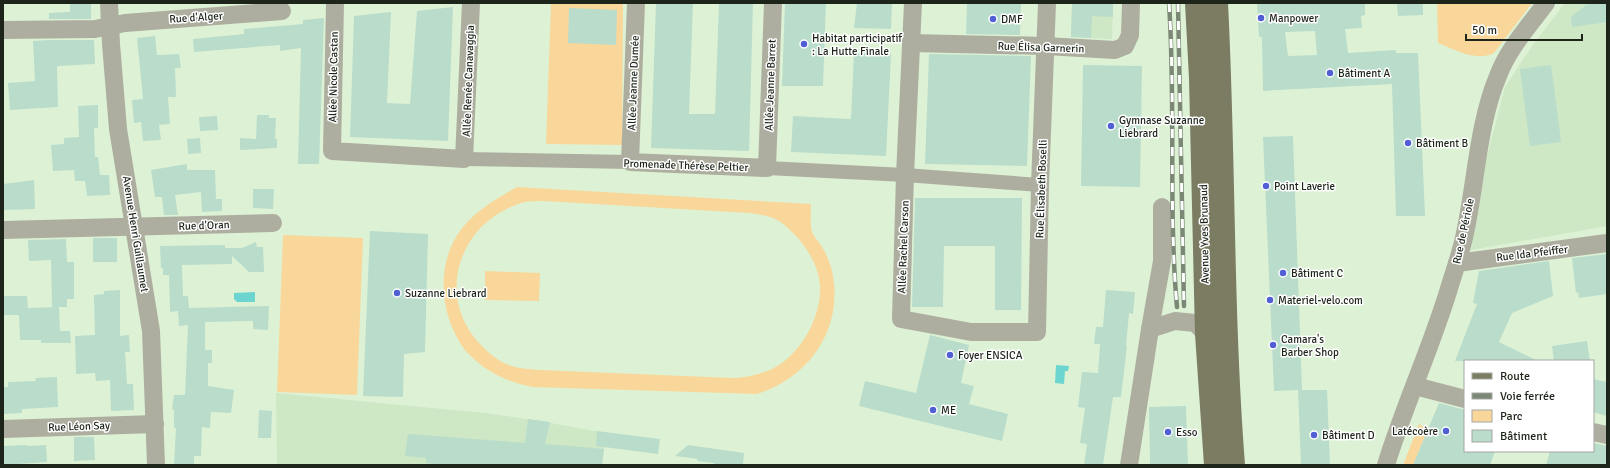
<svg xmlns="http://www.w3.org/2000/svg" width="1610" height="468" font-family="Signika,sans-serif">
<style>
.built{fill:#cee7c4}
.green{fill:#f9d79a;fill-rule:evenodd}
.water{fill:#6dd5d0}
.building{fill:#b9dccb;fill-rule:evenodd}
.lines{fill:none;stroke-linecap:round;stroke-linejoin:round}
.pedestrian{stroke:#aeaea0;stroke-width:14}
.minor{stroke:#aeaea0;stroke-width:18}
.primary{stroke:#7b7c62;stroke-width:22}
.rail-casing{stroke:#7b8875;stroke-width:4.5}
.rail{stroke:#fff;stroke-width:3;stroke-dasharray:9;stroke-linecap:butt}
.poi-dot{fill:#515fd5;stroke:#fff;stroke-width:1.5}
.labels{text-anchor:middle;stroke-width:3;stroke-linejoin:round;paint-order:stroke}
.street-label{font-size:11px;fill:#1d241a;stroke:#fff}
.poi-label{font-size:11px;fill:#1d241a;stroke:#fff;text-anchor:start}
</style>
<rect width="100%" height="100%" fill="#ddf2d5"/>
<g class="built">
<polygon points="1072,3 1113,3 1112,39 1071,37"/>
<polygon points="1565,3 1607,3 1607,226 1471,250 1486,160 1505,87 1532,46"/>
<polygon points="276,393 484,413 528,419 606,433 602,465 277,465"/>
</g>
<g class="green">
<polygon points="551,3 623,3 622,145 546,144"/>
<path d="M1437 3H1532L1494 53C1476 62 1456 50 1438 43Z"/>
<path d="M517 187 811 204C811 213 810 224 812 232 814 237 819 242 822 247 826 253 829 261 831 267 846 324 812 377 757 394L532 387C510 382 492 375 475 360 472 357 467 353 464 349 439 314 435 261 463 227 478 209 498 198 517 187ZM543 201 749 213C756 214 763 215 770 217 781 220 789 229 797 237 808 249 819 268 820 286 821 315 805 346 782 363 768 373 750 377 733 378L540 370C532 369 523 369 515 367 502 364 489 354 480 344 433 294 461 219 525 202 530 201 537 201 543 201Z"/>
<polygon points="283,235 363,238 357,395 277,392"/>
<polygon points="485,271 540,273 539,301 485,300"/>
<polygon points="1419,424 1428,429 1413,465 1403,465"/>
</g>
<g class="water">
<polygon points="255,292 255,302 237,302 234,299 234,293"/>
<polygon points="1056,365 1069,366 1068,371 1065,371 1064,384 1055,383"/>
</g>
<g class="building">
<polygon points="70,3 91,3 91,19 49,19 49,13 70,12"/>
<polygon points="656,3 693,3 689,114 715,114 719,3 753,3 749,151 651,148"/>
<polygon points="785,3 826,3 823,86 782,86"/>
<polygon points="857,3 892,3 891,29 854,28"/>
<polygon points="967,3 1021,3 1020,35 966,34"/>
<polygon points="1072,3 1113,3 1113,17 1092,16 1091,38 1071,37"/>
<path d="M1257 3H1365V15L1361 16 1362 28 1345 29 1348 53 1396 50V53H1418L1425 216H1396L1392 84 1263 91 1262 37H1259ZM1315 31 1317 55 1288 56 1285 32Z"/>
<polygon points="1397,3 1423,3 1423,15 1398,16"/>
<polygon points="1589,3 1607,3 1607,22 1572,27 1571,17"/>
<polygon points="453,7 448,141 350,137 354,16 391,12 387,103 410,104 417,11"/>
<polygon points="569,8 617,10 616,45 568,43"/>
<polygon points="324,18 319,164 298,164 301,48 280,51 280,45 194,52 193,39 244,34 244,29 303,24 303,20"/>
<polygon points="155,36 157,55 179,54 181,68 175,68 176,97 168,97 170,124 159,125 161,140 143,141 141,122 134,123 132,100 143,99 137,38"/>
<polygon points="49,40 94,40 95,64 57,66 58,107 10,110 8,83 35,81 33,41"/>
<polygon points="854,52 891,54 886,156 791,152 793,116 851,119"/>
<polygon points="929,54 1031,56 1027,166 925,164"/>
<polygon points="1083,65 1142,66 1140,187 1081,186"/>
<polygon points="1551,65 1561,142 1530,146 1520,69"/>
<polygon points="98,105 98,128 94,128 95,157 98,157 100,175 109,175 110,195 87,196 85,181 75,181 74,170 53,171 51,145 64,144 64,138 79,137 78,106"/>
<polygon points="257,115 269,115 269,118 276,118 275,139 262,139 277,139 277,148 240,150 240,138 256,139"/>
<polygon points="217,116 218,130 200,131 199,117"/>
<polygon points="1293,136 1302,390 1327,390 1330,465 1301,465 1298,390 1274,391 1263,137"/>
<polygon points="200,138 201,153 188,154 187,139"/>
<polygon points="187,164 187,170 215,170 216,199 222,199 222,211 202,212 201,192 175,195 178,215 164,215 162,197 155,197 151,170"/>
<polygon points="34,180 35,209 3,210 3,184"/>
<polygon points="253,189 274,189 273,209 253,208"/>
<polygon points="915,198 1022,198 1021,310 995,310 995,246 944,246 943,307 912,307"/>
<polygon points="370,231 428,234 425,352 404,354 403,397 363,396"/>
<rect x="93" y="238" width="24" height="24"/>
<polygon points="66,239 67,262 74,262 74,299 67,299 67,307 52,307 51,260 29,261 28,240"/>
<polygon points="256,242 257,247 263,247 264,272 249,272 232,256 232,264 182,265 183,296 188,296 189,308 269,306 268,330 253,329 253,321 205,322 205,350 212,350 212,363 208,363 208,386 234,390 231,413 211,412 210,428 202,427 201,456 194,456 194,465 174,465 176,428 174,428 174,410 172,409 174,395 185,395 188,325 179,326 178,311 170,312 169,275 163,275 163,268 161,268 160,246 225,245 225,248 242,248"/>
<polygon points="1607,254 1607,294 1579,298 1578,292 1576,293 1572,258"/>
<polygon points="1549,261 1553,296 1512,313 1499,342 1538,361 1455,361 1477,304 1473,303 1479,271"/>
<polygon points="120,290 120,336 129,335 130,352 125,352 127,384 133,384 134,410 111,411 110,380 96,381 95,373 76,374 75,336 95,335 94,295 104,294 104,291"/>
<polygon points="1106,290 1135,292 1133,314 1129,313 1126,346 1127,346 1121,397 1113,397 1103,465 1084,465 1087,444 1080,443 1085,408 1078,407 1082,372 1098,373 1100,344 1094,344 1096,327 1103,327"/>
<polygon points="3,296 27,296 28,308 59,307 60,331 70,331 71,343 41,343 41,340 20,340 19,315 3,315"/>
<polygon points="930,335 969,345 961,383 974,386 969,404 1008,414 1002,441 859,406 865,381 916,393"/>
<polygon points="1587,341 1590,361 1554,361 1552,346"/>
<polygon points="57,377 58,407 22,409 22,413 3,414 3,387 8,387 8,382 36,381 35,378"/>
<polygon points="1593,379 1607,382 1607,416 1593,412"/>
<polygon points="1439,403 1465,410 1465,451 1495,451 1490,465 1413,465"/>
<polygon points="1186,406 1188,465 1150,465 1149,407"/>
<polygon points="259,410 272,411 271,438 258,438"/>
<polygon points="528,419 550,422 545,444 604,449 602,465 446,465 426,463 426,458 405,456 408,434 525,443"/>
<polygon points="597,431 660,439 658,454 596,446"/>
<polygon points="74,437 94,437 95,460 74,461"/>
<polygon points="1593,443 1607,446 1607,465 1546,465 1550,451 1593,451"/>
<polygon points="27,445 27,446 46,445 47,462 3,465 3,446"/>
<polygon points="688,445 744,453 743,465 714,465 714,463 697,461 698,459 675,456"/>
</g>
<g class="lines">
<g class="pedestrian">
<polyline points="464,159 630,162"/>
<polyline points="767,168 905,175 1040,185"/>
</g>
<g class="minor">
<polyline points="109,3 111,44 118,129 151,331 156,465"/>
<polyline points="335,3 332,151 464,159 471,3"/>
<polyline points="636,3 630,162 767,168 773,3"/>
<polyline points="913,3 905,175 901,319 971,332 1037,332 1040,185 1047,3"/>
<polyline points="3,30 95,29 125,23 282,11"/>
<polyline points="911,43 1046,46 1115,50 1125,46 1130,35 1131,3"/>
<polyline points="3,230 273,223"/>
<polyline points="1457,263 1607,243"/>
<polyline points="1150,329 1175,321 1195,323 1206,334"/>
<polyline points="1415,386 1465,399"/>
<polyline points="3,429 155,424"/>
<polyline points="1593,432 1607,435"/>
<polyline points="1129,465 1150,329 1162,261 1162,207"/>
<path d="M1386 465C1405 403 1433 344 1451 282 1456 266 1462 249 1465 233 1476 183 1478 123 1498 76 1508 49 1529 26 1546 3"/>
</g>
<g class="primary">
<polyline points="1196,3 1200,78 1206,334 1215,465"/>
<path d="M1217 3C1225 157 1222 311 1234 465"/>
</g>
<defs>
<g id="rail">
<path d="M1169 3C1176 104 1168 206 1177 307"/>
<polyline points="1178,3 1184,306"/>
</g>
</defs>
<use href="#rail" class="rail-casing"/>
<use href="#rail" class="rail"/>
</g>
<g class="poi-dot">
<circle cx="1261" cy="18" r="4"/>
<circle cx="993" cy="19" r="4"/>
<circle cx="804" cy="44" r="4"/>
<circle cx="1330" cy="73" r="4"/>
<circle cx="1111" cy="126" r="4"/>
<circle cx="1408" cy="143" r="4"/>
<circle cx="1266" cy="186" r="4"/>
<circle cx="1283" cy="273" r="4"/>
<circle cx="397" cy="293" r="4"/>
<circle cx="1270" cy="300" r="4"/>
<circle cx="1273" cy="345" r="4"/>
<circle cx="950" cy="355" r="4"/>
<circle cx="933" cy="410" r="4"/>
<circle cx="1446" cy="431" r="4"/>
<circle cx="1168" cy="432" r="4"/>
<circle cx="1314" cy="435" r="4"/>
</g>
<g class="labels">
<g class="street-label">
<text transform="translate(196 17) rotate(-4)" y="4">Rue d'Alger</text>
<text transform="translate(1041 47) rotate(2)" y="4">Rue Élisa Garnerin</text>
<text transform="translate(333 77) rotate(-89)" y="4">Allée Nicole Castan</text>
<text transform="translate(468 81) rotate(-88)" y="4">Allée Renée Canavaggia</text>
<text transform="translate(633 83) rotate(-88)" y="4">Allée Jeanne Dumée</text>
<text transform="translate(770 85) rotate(-88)" y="4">Allée Jeanne Barret</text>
<text transform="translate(686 165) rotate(2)" y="4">Promenade Thérèse Peltier</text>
<text transform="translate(1041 189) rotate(-88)" y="4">Rue Élisabeth Boselli</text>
<text transform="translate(204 225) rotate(-2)" y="4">Rue d'Oran</text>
<text transform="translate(1463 231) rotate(-78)" y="4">Rue de Périole</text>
<text transform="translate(136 234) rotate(81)" y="4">Avenue Henri Guillaumet</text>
<text transform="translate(1204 234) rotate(-91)" y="4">Avenue Yves Brunaud</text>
<text transform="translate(903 247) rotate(-88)" y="4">Allée Rachel Carson</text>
<text transform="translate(1532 253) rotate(-7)" y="4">Rue Ida Pfeiffer</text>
<text transform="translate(79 426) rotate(-2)" y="4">Rue Léon Say</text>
</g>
<g class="poi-label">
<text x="1269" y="22">Manpower</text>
<text x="1001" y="23">DMF</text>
<text x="812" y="42">Habitat participatif<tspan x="812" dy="13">: La Hutte Finale</tspan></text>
<text x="1338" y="77">Bâtiment A</text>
<text x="1119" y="124">Gymnase Suzanne<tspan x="1119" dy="13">Liebrard</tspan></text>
<text x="1416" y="147">Bâtiment B</text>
<text x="1274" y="190">Point Laverie</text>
<text x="1291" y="277">Bâtiment C</text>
<text x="405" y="297">Suzanne Liebrard</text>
<text x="1278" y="304">Materiel-velo.com</text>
<text x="1281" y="343">Camara's<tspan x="1281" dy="13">Barber Shop</tspan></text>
<text x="958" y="359">Foyer ENSICA</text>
<text x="941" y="414">ME</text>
<text x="1438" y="435" text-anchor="end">Latécoère</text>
<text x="1176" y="436">Esso</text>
<text x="1322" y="439">Bâtiment D</text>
</g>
</g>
<rect width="1610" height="468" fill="none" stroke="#1d241a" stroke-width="8"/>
<rect x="1464" y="360" width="130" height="92" fill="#ffffff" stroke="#a5a7a3"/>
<rect x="1472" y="373" width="20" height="6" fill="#7b7c62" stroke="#a5a7a3"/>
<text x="1500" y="380" font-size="12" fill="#1d241a">Route</text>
<rect x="1472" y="393" width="20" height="6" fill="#7b8875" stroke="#a5a7a3"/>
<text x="1500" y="400" font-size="12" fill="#1d241a">Voie ferrée</text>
<rect x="1472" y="410" width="20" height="12" fill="#f9d79a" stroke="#a5a7a3"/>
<text x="1500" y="420" font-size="12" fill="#1d241a">Parc</text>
<rect x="1472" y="430" width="20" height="12" fill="#b9dccb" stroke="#a5a7a3"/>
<text x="1500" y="440" font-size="12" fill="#1d241a">Bâtiment</text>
<path d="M1466 34v6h116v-6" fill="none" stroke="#1d241a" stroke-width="2"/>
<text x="1472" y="34" font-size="12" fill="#1d241a" stroke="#ffffff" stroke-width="3" paint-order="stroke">50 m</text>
</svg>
